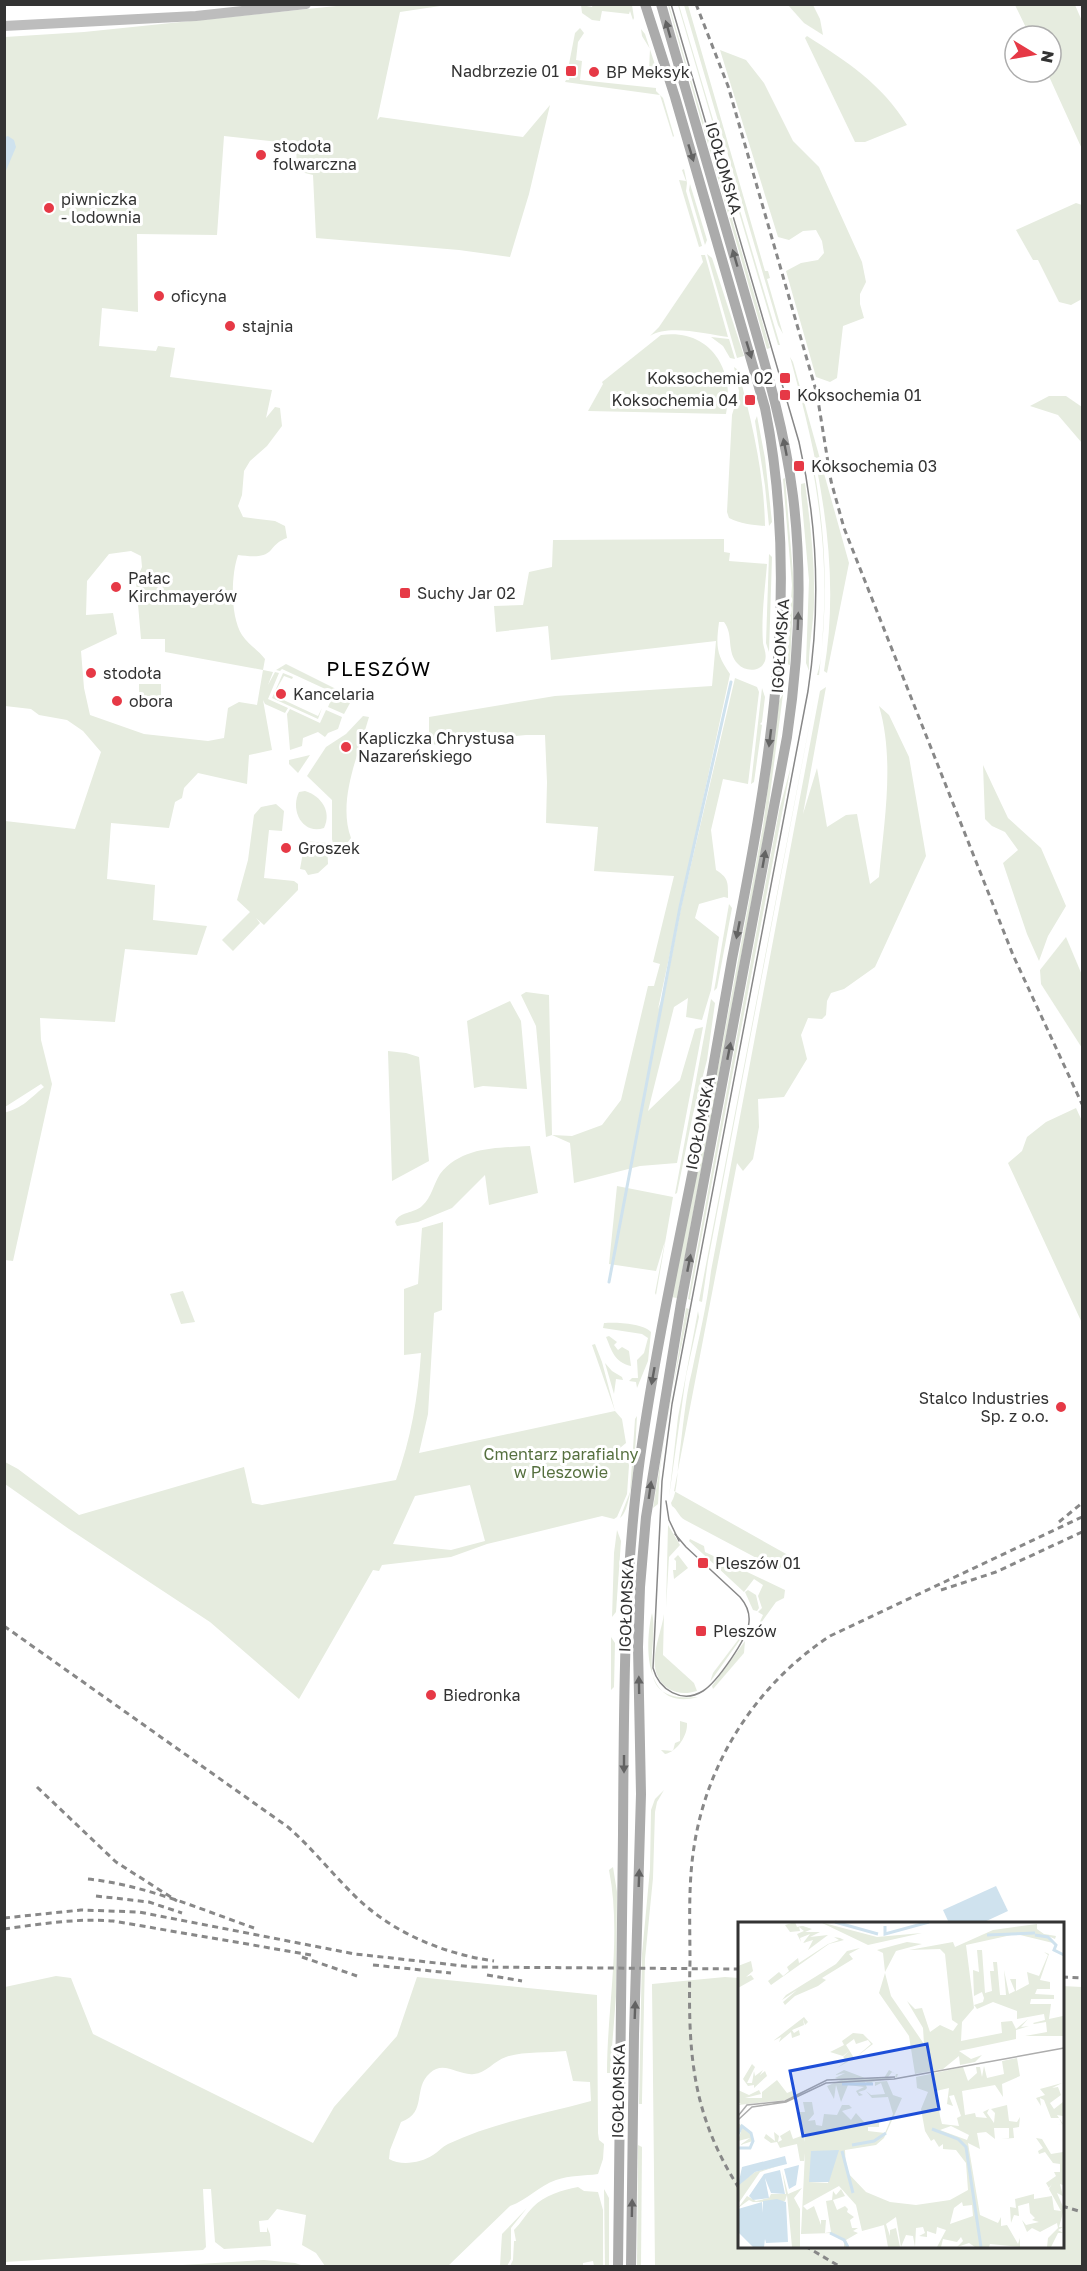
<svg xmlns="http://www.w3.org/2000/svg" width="1087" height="2271" font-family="'Golos Text',sans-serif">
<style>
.green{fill:#e6ecdf;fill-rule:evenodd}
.water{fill:#cfe2ee}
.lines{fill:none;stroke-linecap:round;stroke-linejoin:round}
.stream{stroke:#cfe2ee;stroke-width:3}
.secondary{stroke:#bdbdbd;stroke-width:10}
.primary{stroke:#ababab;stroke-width:10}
.tram{stroke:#888;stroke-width:1.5}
.rail{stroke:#888;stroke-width:3;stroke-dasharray:6 4.5;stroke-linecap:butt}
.oneway{fill:#636363}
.poi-dot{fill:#e63946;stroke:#fff;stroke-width:2}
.labels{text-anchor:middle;stroke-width:6;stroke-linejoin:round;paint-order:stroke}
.poi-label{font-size:16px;fill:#333;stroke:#fff;text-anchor:start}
.street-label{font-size:16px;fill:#333;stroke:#fff}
.park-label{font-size:16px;fill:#56703f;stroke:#fff}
.quarter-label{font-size:20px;letter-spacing:1.5px;fill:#000;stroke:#fff}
.inset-river{fill:none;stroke:#cfe2ee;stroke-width:3}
.inset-road{fill:none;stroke:#adadad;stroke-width:1.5}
.view{fill:#1d4ed8;fill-opacity:0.15;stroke:#1d4ed8;stroke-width:3}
.inset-edge{fill:none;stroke:#333;stroke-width:3}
</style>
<rect width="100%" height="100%" fill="#fff"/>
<g class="green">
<path d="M346 5H447L400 12 377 120 380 117 523 137 550 105 529 194 510 257 459 250 316 238 313 175 297 171 296 144 224 136 217 235 137 234 138 312 102 308 99 346 156 351 158 346 175 348 170 377 272 390 266 418 275 407 280 408 282 426 267 446 250 461 244 471 242 495 238 506 243 517 275 521 285 526 287 538C279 541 277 543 271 550 263 559 249 556 238 555 231 575 230 616 242 635 248 644 258 650 265 659L263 670 273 672 268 685 275 672 279 673 268 699 288 708 285 713 265 704 263 700 272 750 249 755 247 784 198 773 184 788 182 798 175 802 169 828 111 823 107 879 155 885 153 920 207 926 197 955 125 949 115 1022 40 1018 41 1040 52 1084 13 1261 5 1260 4 1113C24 1107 28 1100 44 1087L41 1084 5 1107V821L75 829 101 752 83 731 67 720 39 715 31 709 5 706V37L84 32ZM131 551 141 556 142 567 136 581 141 639H165V652L263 670 257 705 239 702 228 708 224 738 208 741 144 734 90 715 84 688 81 651 117 634 113 613 86 615 87 581 109 554Z"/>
<polygon points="581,5 592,7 593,5 632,5 634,18 633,20 630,11 629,14 602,11 600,21 592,20 582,13"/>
<polygon points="668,5 669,5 770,348 767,349"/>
<polygon points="678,5 679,5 780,345 778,345"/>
<polygon points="684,5 688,5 765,271 768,271 770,278 767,279 783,334 778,325"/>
<polygon points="788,5 813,5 820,19 823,35 804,23"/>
<polygon points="1015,5 1075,5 1082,21 1082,149 1047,72 1051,72 1051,36 1030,36"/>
<polygon points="580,28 584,33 578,42 576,60 582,61 580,80 656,88 656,91 663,98 674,136 673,137 660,95 565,82 566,80 569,80 572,65 569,64 575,33"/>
<polygon points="641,29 645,34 658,74 658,80 657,75 649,70 650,49 642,36"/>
<path d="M807 36C846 61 882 84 907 125L865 142H855L805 38Z"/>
<polygon points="720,50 746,60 764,83 793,141 819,167 862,262 866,282 860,294 860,304 864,318 843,326 837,378 830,382 816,377 786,271 801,263 818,260 824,253 822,241 816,230 803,231 789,240 778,237"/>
<polygon points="684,169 687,183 686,191 702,246 699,247 679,180 686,181 682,170"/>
<polygon points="690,184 707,240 705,245 689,190"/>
<polygon points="1076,203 1082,205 1082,299 1071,305 1059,302 1038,260 1033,260 1016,230"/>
<polygon points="707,254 712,258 744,356 737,358"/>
<path d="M701 255H705L728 337C707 334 668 324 650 336L659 327 703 262Z"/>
<path d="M661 335C710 328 736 370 726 414L588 411 603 384 602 382Z"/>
<polygon points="711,337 729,339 735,359 730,358 723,346"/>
<path d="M790 357 793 362 849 563 827 673 824 671C842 565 818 459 790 357Z"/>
<path d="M734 367 738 370C752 422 764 472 765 526 752 525 741 524 729 518L727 512 732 415 739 391Z"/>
<polygon points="1049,396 1066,396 1082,407 1082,443 1058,415 1030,406"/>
<polygon points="757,416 765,458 772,522 769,526 765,486 755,421"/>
<path d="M811 460C816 475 818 493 820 509 827 565 826 620 819 675H817C822 661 822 644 823 629 827 572 822 516 811 460Z"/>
<polygon points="785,478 794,585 790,665 787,664 792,585 783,479"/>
<path d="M805 483C810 522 815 561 814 600 814 623 808 649 809 671L806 663 809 580 801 493V484Z"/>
<path d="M724 539V552L730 553 729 561 767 564C765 589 761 617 763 643 764 649 767 654 765 661 761 672 745 672 738 664 726 652 734 635 724 622H719C716 646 716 654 730 674L658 1009 665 991 682 903 735 678 757 687 759 692 748 784 723 779 711 830 716 870C729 878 728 883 728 898L724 897 699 904 695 918 719 937 711 990 702 1020 686 1017 688 998 674 1007 648 1111 680 1080 695 1029 703 1027 677 1163 640 1166 574 1183 570 1143 552 1135 546 1137 536 1026 521 995 526 992 549 995 552 1135 572 1136 602 1125 621 1100 648 986H654L660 964 653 962 674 876 594 871 598 827 546 823 547 782 545 735H526L429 745V717L555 696 712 686 716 641 551 660 548 626 496 632 494 606 523 605 529 572 552 567 553 540Z"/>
<polygon points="769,554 772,557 769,652 766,643"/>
<polygon points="286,664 346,694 350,703 344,714 328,707 334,693 282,669 280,671 276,670"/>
<polygon points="283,673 293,677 292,679 284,676 276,690 275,696 318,716 322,708 318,719 272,698"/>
<rect x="139" y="684" width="22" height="12"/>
<polygon points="817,685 708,1261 702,1302 699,1301"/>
<path d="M826 687 803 814 817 768 827 827 846 815 857 814 870 884 879 877C884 822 895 760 879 706L889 715 909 757 926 856 875 967 844 989 831 993 827 1001 826 1015 822 1019 808 1018 801 1035 807 1059 784 1097 758 1099 759 1127 753 1159 743 1171 737 1163 674 1491 788 1555 779 1570 685 1520C678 1516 678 1510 672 1506L671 1503C678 1492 677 1471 679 1458 683 1429 685 1399 692 1371 699 1337 707 1305 711 1271L820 691Z"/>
<polygon points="762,688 765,697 762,722 760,724 762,725 754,782 751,784"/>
<polygon points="783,694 767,818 677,1298 671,1297 717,1073 763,826 779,701"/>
<polygon points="290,709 320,723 326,710 342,717 338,729 328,733 325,737 318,732 303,738 302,746 290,750 287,714"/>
<path d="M363 716 369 717C359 753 337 800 351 838L338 855 335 854 332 839V800L307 776 326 747 346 734Z"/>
<polygon points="310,755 298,773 289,764 289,760"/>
<polygon points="983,765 1008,818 1041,848 1066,906 1048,936 1039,961 1027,934 1003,863 1018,850 1005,832 992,826 985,819"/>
<polygon points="791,766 690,1298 691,1300 688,1299 779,811"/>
<path d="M305 791C321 796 332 811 324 828 302 835 290 810 299 792Z"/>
<polygon points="276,804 284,811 282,831 269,830 264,878 294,881 298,884 298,890 264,925 256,918 260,923 233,951 222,940 250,912 237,900 248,860 254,815 261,807"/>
<polygon points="305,841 327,843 328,864 318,873 308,875 305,870 300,869"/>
<polygon points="729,904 732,908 717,988 714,991"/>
<polygon points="1066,937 1082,975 1082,1048 1041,984 1040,970"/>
<polygon points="711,999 715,1003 707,1060 693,1114 677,1193 675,1194"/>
<polygon points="510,1001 521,1021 527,1089 483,1086 474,1088 467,1021"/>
<polygon points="388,1051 406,1053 419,1057 429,1161 392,1181"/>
<polygon points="1076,1108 1082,1121 1082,1323 1008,1163 1022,1151 1027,1137 1046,1122"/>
<path d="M530 1146 538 1193 489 1205 485 1175 452 1208 418 1222 397 1226 395 1222C400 1211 413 1214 422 1206 432 1197 433 1185 440 1174 462 1146 498 1148 530 1146Z"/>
<polygon points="617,1186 673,1197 656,1295 655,1293 665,1241 656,1271 609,1264"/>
<path d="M443 1222 442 1310 434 1313 428 1414 419 1453 615 1411 592 1345 595 1344 602 1362 615 1411 622 1419 626 1443 620 1448 621 1452 630 1451 627 1494 617 1517 614 1519 602 1516 487 1544 451 1557 382 1565 379 1571 373 1570 299 1699 210 1622 69 1529 5 1484V1462L18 1469 79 1515 244 1467 252 1503 262 1505 396 1480C411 1439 418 1397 421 1353L404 1355V1289L418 1284 422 1228ZM470 1485 485 1541 451 1550 393 1544 415 1496Z"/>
<polygon points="183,1291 195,1322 181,1324 170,1294"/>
<polygon points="686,1308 689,1309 670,1402 660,1469 658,1504 653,1508"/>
<polygon points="698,1311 699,1317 686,1376 669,1497 678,1417"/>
<path d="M604 1323C615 1322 643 1323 651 1332L648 1361 637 1388 636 1382 629 1381 632 1378H638L637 1360 644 1353 648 1338 642 1334 603 1328Z"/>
<path d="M609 1336 617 1342 614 1345 618 1350 622 1347 629 1351 631 1366C614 1362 612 1351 606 1337Z"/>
<polygon points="605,1363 612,1371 622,1377 623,1380 616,1379 614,1394"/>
<path d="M637 1416C636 1433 634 1510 620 1518L630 1492 635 1419Z"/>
<polygon points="668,1525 680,1545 669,1557 666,1608"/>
<polygon points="617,1530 621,1541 616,1612 612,1617 614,1553"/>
<polygon points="690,1539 704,1546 705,1552 785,1590 784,1598 776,1602 756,1630 763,1615 758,1612 762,1608 758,1596 763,1585 754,1579 744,1592 689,1541"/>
<polygon points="678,1555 688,1568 674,1579 673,1570 676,1570 676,1561 674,1559"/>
<polygon points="748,1590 756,1595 759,1608 757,1611 753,1610 745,1592"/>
<path d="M652 1613C660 1649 629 1703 698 1697 645 1712 644 1647 652 1613Z"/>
<path d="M664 1614 663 1655 694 1683 697 1691C687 1694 678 1694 669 1689 642 1671 661 1637 664 1614Z"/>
<polygon points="741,1636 742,1637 710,1682 713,1673"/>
<polygon points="611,1637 615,1643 614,1687 611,1690"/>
<polygon points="745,1641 744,1653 713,1689 712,1686"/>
<path d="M680 1721 687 1723C688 1735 677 1752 665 1754L661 1750 673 1751 675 1743 680 1741Z"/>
<polygon points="664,1790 657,1802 655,1812 653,1878 645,1959 642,2100 642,2104 639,2104 642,1954 650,1869 651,1810 655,1799"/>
<path d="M613 1867 617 1892 616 1996 610 2073H607C607 2007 622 1936 609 1870Z"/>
<path d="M56 1976 71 1978 93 2034 313 2143 334 2107 397 2036 417 1977 597 1995 598 2133 599 2140 604 2144 603 2159 598 2174C584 2176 570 2175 556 2180 539 2186 527 2200 510 2206L448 2266H325L316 2253 302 2245 306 2215 277 2209 268 2220 259 2221 260 2232H267V2227L270 2234 271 2246 224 2249 215 2242 211 2189H203L206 2247 203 2250 5 2262V1987ZM566 2051 573 2081 590 2082 591 2101C543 2114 493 2123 448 2144 442 2147 438 2152 433 2155 421 2163 401 2166 389 2159L390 2150 401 2122C428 2112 412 2089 430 2073 444 2060 458 2076 474 2074 486 2073 494 2061 506 2057 524 2051 547 2053 566 2051Z"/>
<polygon points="725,1977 739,1978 739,2246 1062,2246 1062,1986 1082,1987 1082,2266 655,2266 652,1984"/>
<polygon points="638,2145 642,2147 641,2266 637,2266"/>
<path d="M578 2187 584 2191 598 2192 603 2210V2266H594L593 2261 583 2263V2266H510L513 2260 514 2241H516L514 2230C521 2223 526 2214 533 2207 545 2195 562 2190 578 2187Z"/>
<polygon points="604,2189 609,2198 609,2266 605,2266"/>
<polygon points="527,2208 511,2228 511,2259 507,2266 500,2266 502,2234"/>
<polygon points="264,2260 295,2263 304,2266 166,2266"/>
</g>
<g class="water">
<polygon points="8,136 14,140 16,147 5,173 5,137"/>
<polygon points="996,1886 1008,1911 982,1923 949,1923 943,1910"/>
</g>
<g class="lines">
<polyline class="stream" points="609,1282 680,907 731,682"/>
<polyline class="secondary" points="4,26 196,16 306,4"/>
<g class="primary">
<path d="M618 2266C619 2122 622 1978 623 1834 624 1708 623 1583 640 1458 658 1330 687 1206 711 1079 718 1039 725 999 732 959 768 777 802 592 765 408L675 97 645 4"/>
<path d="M631 2266 634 2034 641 1794 638 1647 640 1587 646 1517 681 1303 787 737C799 657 803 577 793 496 784 424 762 354 742 284 715 191 688 98 661 4"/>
</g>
<g class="tram">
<path d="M671 4 799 442C818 525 821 606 808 691L672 1404 662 1481 653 1668C659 1690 682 1704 703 1691 717 1682 748 1638 749 1622 750 1612 746 1604 740 1597L686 1547 675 1534"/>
<polyline points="666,1501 669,1520 679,1541"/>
</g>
<g class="rail">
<polyline points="696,4 728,86 817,394 831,481 844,528 1013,955 1082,1104"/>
<polyline points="1059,1522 1082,1503"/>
<polyline points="941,1590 996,1572 1082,1532"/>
<path d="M4 1626 288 1827C313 1849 334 1876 358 1899 395 1934 445 1954 494 1961"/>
<polyline points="37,1787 116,1862 177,1901"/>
<path d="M88 1879C145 1885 200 1909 254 1928"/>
<polyline points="96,1896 149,1902 182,1913"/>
<polyline points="4,1918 81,1910 139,1912 355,1954 473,1967 739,1969"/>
<path d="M4 1929C41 1924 77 1918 113 1921L311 1955"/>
<polyline points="302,1957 357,1976"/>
<polyline points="373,1965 451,1973"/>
<polyline points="487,1975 522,1981"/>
<polyline points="1062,1977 1082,1978"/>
<path d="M739 2188C690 2112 688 2048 690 1961 690 1924 688 1885 694 1847 707 1761 757 1684 830 1636L1082 1517"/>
<polyline points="1062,2206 1082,2212"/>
<polyline points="805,2246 839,2266"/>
</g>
</g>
<defs><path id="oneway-solid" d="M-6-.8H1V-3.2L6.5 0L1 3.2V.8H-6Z" transform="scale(1.5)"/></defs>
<g class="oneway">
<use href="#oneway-solid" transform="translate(668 29) rotate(-106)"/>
<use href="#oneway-solid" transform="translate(691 153) rotate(73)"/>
<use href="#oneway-solid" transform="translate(735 258) rotate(-106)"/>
<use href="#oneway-solid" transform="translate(749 350) rotate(73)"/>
<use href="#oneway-solid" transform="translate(785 447) rotate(-101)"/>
<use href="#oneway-solid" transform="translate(798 621) rotate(-88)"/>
<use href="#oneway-solid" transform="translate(770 738) rotate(97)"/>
<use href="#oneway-solid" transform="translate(764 859) rotate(-80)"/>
<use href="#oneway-solid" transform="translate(738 930) rotate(101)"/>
<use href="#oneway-solid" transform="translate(729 1051) rotate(-79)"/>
<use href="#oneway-solid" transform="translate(689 1263) rotate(-79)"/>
<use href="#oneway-solid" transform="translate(653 1376) rotate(100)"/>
<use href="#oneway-solid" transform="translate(650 1490) rotate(-82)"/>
<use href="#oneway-solid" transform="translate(639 1685) rotate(-91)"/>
<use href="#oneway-solid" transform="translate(624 1764) rotate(90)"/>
<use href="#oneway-solid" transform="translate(639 1878) rotate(-88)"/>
<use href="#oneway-solid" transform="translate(635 2010) rotate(-88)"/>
<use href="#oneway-solid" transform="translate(632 2208) rotate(-89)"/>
</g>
<g class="poi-dot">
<rect x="565" y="65" width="12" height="12" rx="3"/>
<circle cx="594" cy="72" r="6"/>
<circle cx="261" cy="155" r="6"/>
<circle cx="49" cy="208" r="6"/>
<circle cx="159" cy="296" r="6"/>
<circle cx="230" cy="326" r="6"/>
<rect x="779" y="372" width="12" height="12" rx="3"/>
<rect x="779" y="389" width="12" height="12" rx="3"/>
<rect x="744" y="394" width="12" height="12" rx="3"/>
<rect x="793" y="460" width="12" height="12" rx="3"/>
<circle cx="116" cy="587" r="6"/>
<rect x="399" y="587" width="12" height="12" rx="3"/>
<circle cx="91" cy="673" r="6"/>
<circle cx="281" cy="694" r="6"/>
<circle cx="117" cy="701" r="6"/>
<circle cx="346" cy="747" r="6"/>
<circle cx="286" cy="848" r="6"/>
<circle cx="1061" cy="1407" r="6"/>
<rect x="697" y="1557" width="12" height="12" rx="3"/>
<rect x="695" y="1625" width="12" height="12" rx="3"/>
<circle cx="431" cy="1695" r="6"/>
</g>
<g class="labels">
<g class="poi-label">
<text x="559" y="77" text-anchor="end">Nadbrzezie 01</text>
<text x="606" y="78">BP Meksyk</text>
<text x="273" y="152">stodoła<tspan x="273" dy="18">folwarczna</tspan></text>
<text x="61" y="205">piwniczka<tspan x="61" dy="18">- lodownia</tspan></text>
<text x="171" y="302">oficyna</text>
<text x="242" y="332">stajnia</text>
<text x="773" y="384" text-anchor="end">Koksochemia 02</text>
<text x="797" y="401">Koksochemia 01</text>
<text x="738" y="406" text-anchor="end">Koksochemia 04</text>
<text x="811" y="472">Koksochemia 03</text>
<text x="128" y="584">Pałac<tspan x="128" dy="18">Kirchmayerów</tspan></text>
<text x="417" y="599">Suchy Jar 02</text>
<text x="103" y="679">stodoła</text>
<text x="293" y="700">Kancelaria</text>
<text x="129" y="707">obora</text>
<text x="358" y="744">Kapliczka Chrystusa<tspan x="358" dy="18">Nazareńskiego</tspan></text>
<text x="298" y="854">Groszek</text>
<text x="1049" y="1404" text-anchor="end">Stalco Industries<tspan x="1049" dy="18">Sp. z o.o.</tspan></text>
<text x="715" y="1569">Pleszów 01</text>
<text x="713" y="1637">Pleszów</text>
<text x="443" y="1701">Biedronka</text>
</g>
<g class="street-label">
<text transform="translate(724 168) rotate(74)" y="6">IGOŁOMSKA</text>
<text transform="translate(780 646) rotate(-86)" y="6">IGOŁOMSKA</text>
<text transform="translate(700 1123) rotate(-79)" y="6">IGOŁOMSKA</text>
<text transform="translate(626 1605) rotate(-88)" y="6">IGOŁOMSKA</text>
<text transform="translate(618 2091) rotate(-89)" y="6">IGOŁOMSKA</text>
</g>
<g class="park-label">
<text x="561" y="1460">Cmentarz parafialny<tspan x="561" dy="18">w Pleszowie</tspan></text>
</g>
<g class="quarter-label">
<text x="379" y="676">PLESZÓW</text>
</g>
</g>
<g transform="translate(738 1922)">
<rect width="326" height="326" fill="#fff"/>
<path d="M57 0 59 5 63 4H65L74 7 67 10H82L72 15 90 13 70 28 75 18 65 21 72 12 62 16 63 20 59 12 66 9 61 5 62 9 52 10 47 3ZM82 0 139 15 184 11 130 23ZM299 2V7L306 12 318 14 317 17 310 14 314 19 315 21 278 12 228 23 236 86 224 100 223 119 264 111 263 100 274 99 278 107 290 97 283 105 291 104 278 108V117L221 129 233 137 244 133 237 140 222 143 221 134 205 147 177 152 171 114 141 71 147 51 153 74 186 122 185 106 169 79 177 87 184 86 192 110 202 103 215 109 220 102 214 98 207 32 202 27 171 28 215 20 217 25 255 8ZM96 15 102 16 106 18 91 22 33 63 30 59 41 50 45 54 51 49 49 45 60 36 61 41 90 22 101 18ZM169 20 184 22 158 29 147 50 145 31 139 28ZM122 26 111 32 115 37 84 56 88 58 80 64 57 74 47 83 45 80 59 68 44 78 48 73 98 42 109 29ZM239 28H244L247 71 254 69 252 49H256L255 40H259L262 73H268L266 48 271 72 277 69 272 57H278V69L291 62 289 50 301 54 310 33 306 30 311 32 302 58 312 60V67H299L297 72 316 73V77H293L292 82H313L311 97 325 94V114H287L309 110 308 100 296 102 295 101 307 98 306 92 279 97V89L255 80 239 87 236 83 245 80 246 76 244 70 236 74 235 48 241 50ZM13 39 15 49 8 55 13 53 16 57 0 66V44ZM66 95 70 100 67 103 65 97 66 103 54 108 56 111 61 108 62 113 54 116 53 110 41 120 43 115 35 119ZM115 111 125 112 135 122 118 135 133 122 130 118 118 122 116 117 108 123 116 136 99 146 115 134 108 138 105 135 111 129 105 134 92 130 106 123 104 119ZM279 136 282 154 264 162 265 175 257 163 224 169 227 193 237 191 238 195 249 196 245 190 251 187 249 191 256 201 257 191 253 187 269 183 271 199 279 200 282 195 281 205 275 206 276 216 263 217 271 216V206H256L257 217 248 210 239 211 242 227 230 221 242 293 260 301 263 295V304L269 303 280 322 282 316V325L252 322 251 325H237L231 321 219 325 225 319 223 315 219 320 205 317 203 325H199L208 308 199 305 198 312 189 309V315L181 314 187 311 185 305 178 306 177 325 175 314 168 313 163 325 158 295 148 302 152 314V308L158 306 162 325H150L146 303 124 309 118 283 101 264 65 284 69 288 76 284 83 303V298H88L87 311 93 310 88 279 94 278 95 269 98 273 103 267 107 274 95 278 99 288 107 284 110 287 109 290 116 295 112 298 114 306H120L115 309 120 311 108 318 111 325H106V317L94 311 63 312 67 231 66 239H62L59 222 42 226 39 220 33 221 26 216 28 212 37 219 36 210 41 214 40 220 44 218 42 214 52 208 55 217 66 213 67 220V214L57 180 61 190H67L65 180H74L76 192 70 199 77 198 78 203 84 204 86 192 99 193 104 183H111L114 186 104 189 113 198 118 191 126 200 141 199V205H130V209L147 211 155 192 150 175 134 176 128 169 133 173 147 172 143 161 137 164V160L149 159 155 173 164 176 146 216 138 223 107 228 108 249 128 270 152 280 178 283 212 278 230 268 228 241 218 228 205 227V222L201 225 196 217 193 219 187 209 183 187 190 170 179 166 178 155 225 145 230 159 239 151 238 145H242L244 155 246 144 249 156 266 152 264 139ZM211 166 209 182 215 184 211 174 216 173 223 194 219 196 221 204 204 202 202 194 198 169ZM213 204 231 213 229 218 202 208ZM100 228 90 261 71 260ZM224 280 225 284 234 283 235 294 212 302 216 286ZM14 142 17 145 9 161H14L16 149 17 154 25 148 22 153 27 149 29 154 16 166V163L10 164 5 157ZM106 148 127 156H146L151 148 158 152 154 150 150 155H157L158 152H160L159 155 134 160V163L127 160 129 166 127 168 120 170 125 173 121 174 118 169 126 165 110 163 103 180 98 163 96 177 89 164 103 158 97 156 107 151 97 153ZM39 158 49 171 54 169 56 173 77 164 47 178 0 183 3 181H0V168L11 173 21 168 23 172 7 176H24V170ZM324 161 314 166 320 165 323 173 312 181 316 187 325 180V194L319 193 325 202 319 203 324 202 321 196H313L306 178 302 176 303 184 298 176 307 173 302 167ZM0 201 13 210 15 219 2 223 12 216 0 219 4 206 0 211ZM298 216 304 217 313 232 325 230V263L322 262 325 274 319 271 326 287 321 305H325L320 308 325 311H320L313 325H309L310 316 320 306 319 301 302 310 294 306 289 310 284 298 288 303 301 300 294 298 297 296 292 291 291 281 280 284 281 294 276 293 273 301 272 285 278 286 277 277 296 272V277L314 274 316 288 323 289 311 267 314 262 311 266 308 261 318 254 316 250H322V242L315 241 307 230 301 232 300 229 305 226ZM43 243 22 250 0 282 1 262 17 250ZM44 248 50 272 64 266 56 276 62 287V325H54L49 273 47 279 15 280 11 278 0 286 9 274 18 279 31 276 33 272H48Z" fill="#e6ecdf" fill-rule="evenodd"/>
<path d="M101 228 91 260H71L73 229ZM47 234 49 242 17 250 0 264 4 245ZM61 243 58 263 51 267 46 247ZM42 248 47 272 33 271 27 256 31 276 15 278 11 274 26 252ZM39 277 48 280 50 320 28 321 27 317 26 325H15L0 310V287L24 280 25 291V279Z" fill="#cfe2ee"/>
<path class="inset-river" d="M97 0 140 12M147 4V12L191 0M249 13 297 11M297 13 310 15 318 23 316 28 326 33M104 162H135M194 207 220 217 228 225 243 325M0 212 4 204 13 211 15 219 12 226H0M114 223 136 219 148 211M104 229 115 271M92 311 106 318 110 325"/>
<path class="inset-road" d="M0 194 9 183 47 179 89 158 157 155M0 198 14 185 48 180 88 161 156 157 326 126"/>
<path class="view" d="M189 122 201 187 65 214 52 149Z"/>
<rect width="326" height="326" class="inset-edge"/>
</g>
<rect width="1087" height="2271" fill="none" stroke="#333333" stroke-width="12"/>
<g transform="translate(1033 54) rotate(101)"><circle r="28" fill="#ffffff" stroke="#adadad" stroke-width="1.5"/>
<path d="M0-4.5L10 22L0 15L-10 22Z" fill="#e63946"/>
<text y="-9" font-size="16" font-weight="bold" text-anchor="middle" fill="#333333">N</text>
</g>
</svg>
